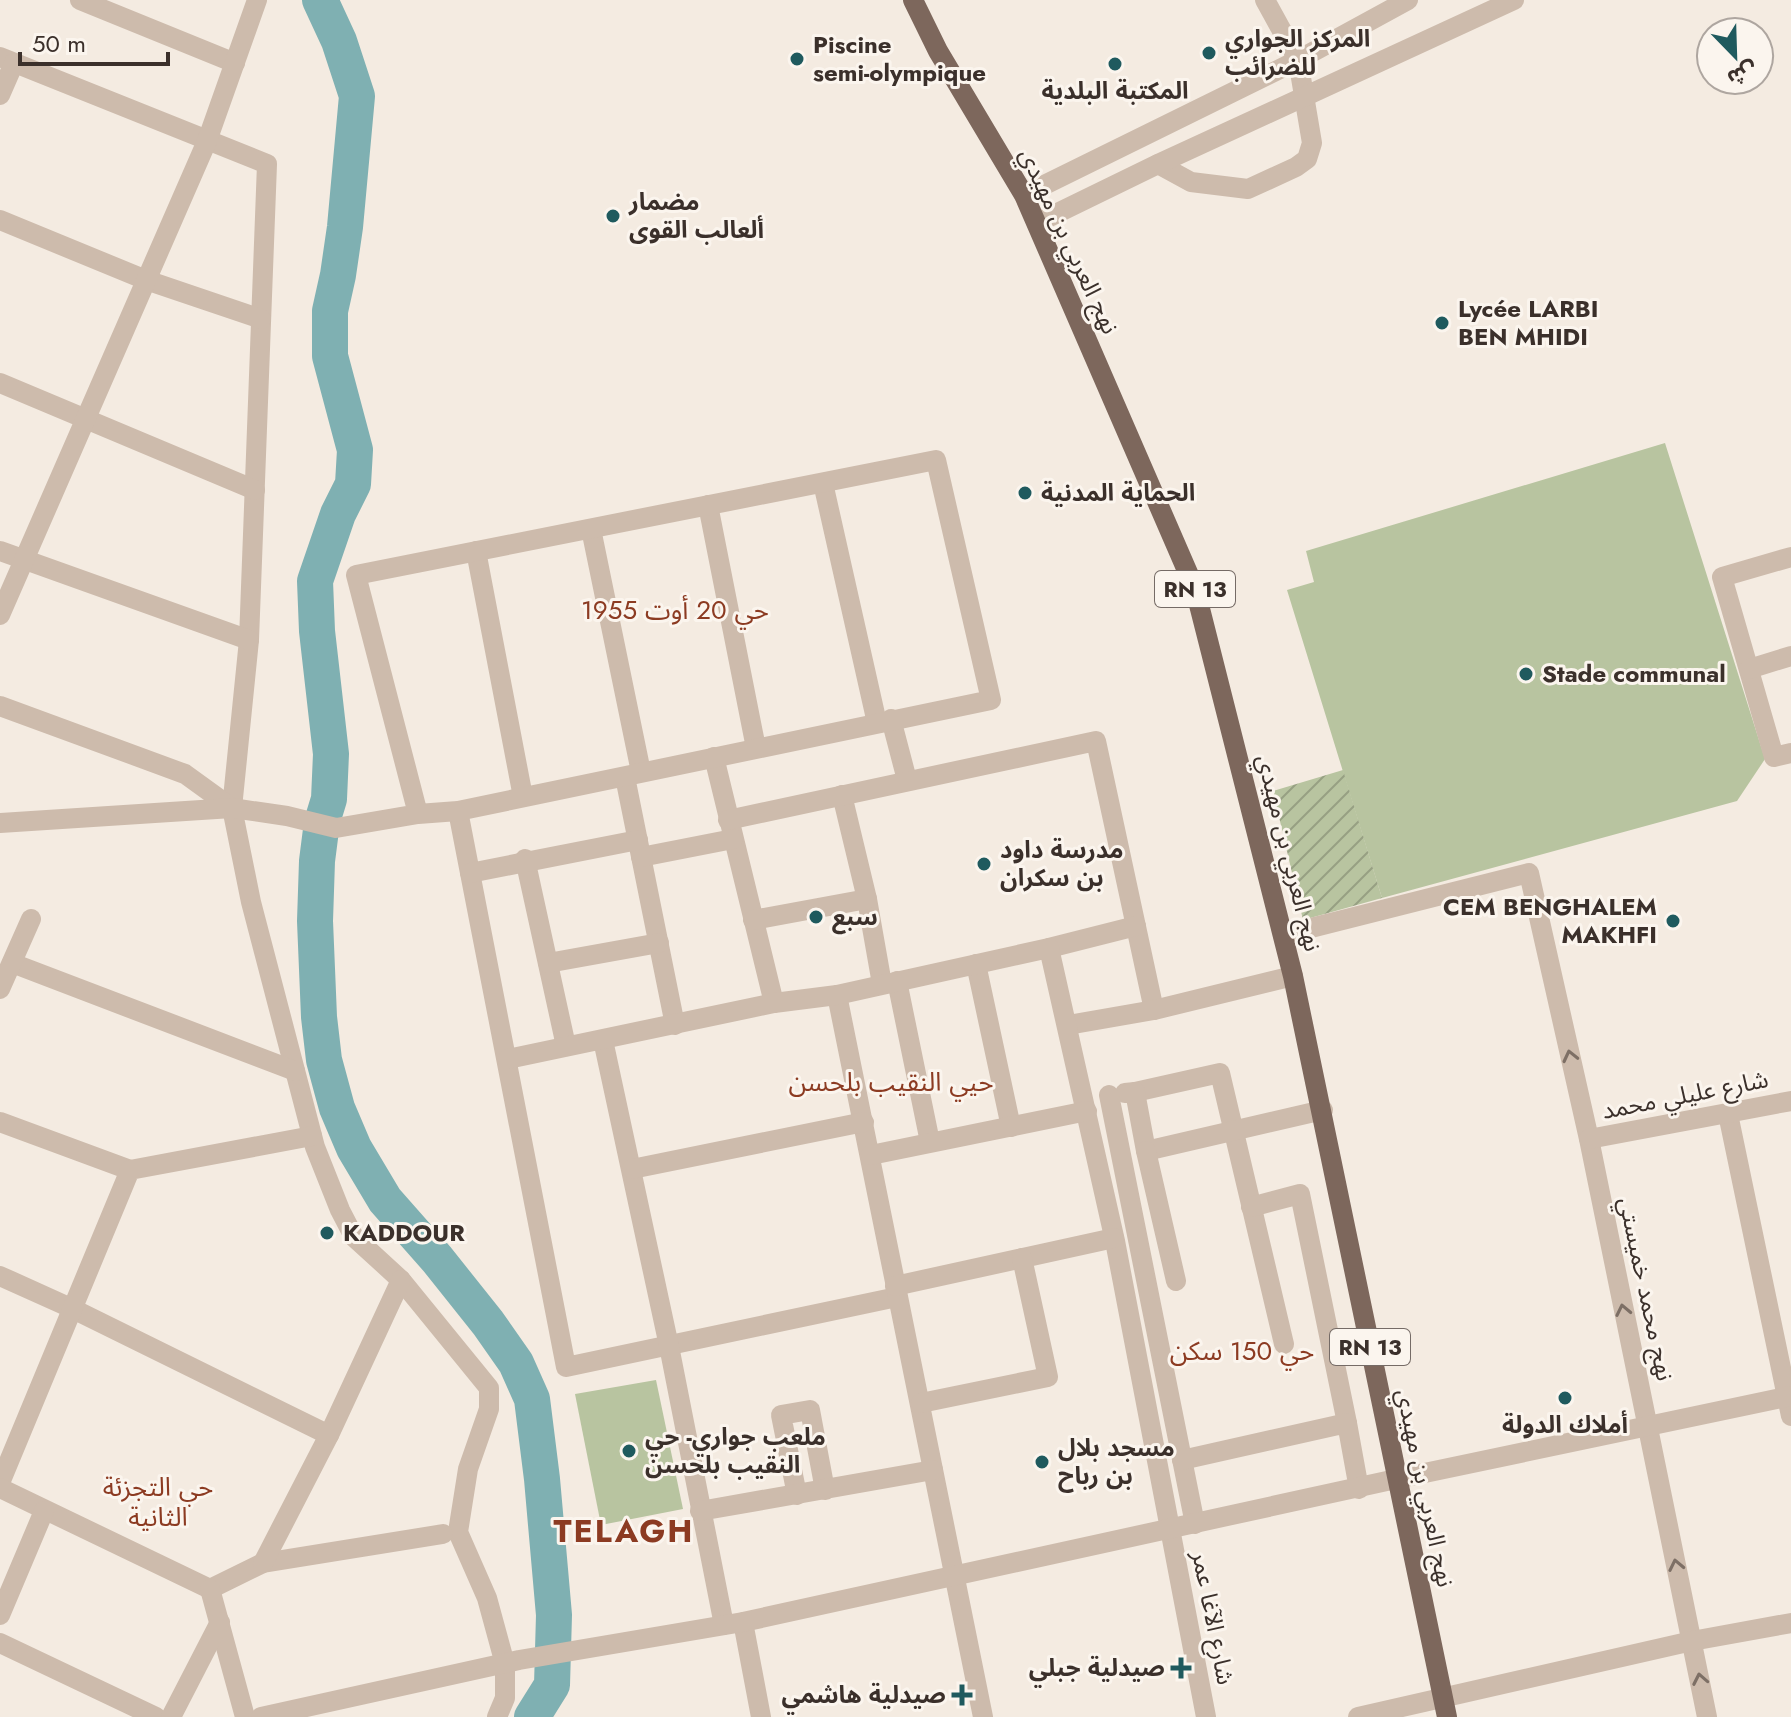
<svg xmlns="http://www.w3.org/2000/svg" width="1791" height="1717" font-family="Jost,'Noto Sans Arabic',sans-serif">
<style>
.park{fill:#b8c4a0}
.garden{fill:url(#garden-furrows)}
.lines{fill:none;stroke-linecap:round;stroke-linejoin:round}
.river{stroke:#7fb0b2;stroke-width:36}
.minor{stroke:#cdbbac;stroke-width:20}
.major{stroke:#7d675c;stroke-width:20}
.oneway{stroke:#7d6f65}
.poi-dot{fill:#1f5a5e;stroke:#fbf5ee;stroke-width:3}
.labels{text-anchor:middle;stroke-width:6;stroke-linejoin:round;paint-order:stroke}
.shield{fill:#fbf5ee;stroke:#756b66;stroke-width:2}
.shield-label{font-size:22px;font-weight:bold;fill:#3b302b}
.poi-label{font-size:24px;font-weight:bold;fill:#3b302b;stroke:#fbf5ee;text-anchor:start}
.street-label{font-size:24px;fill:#3b302b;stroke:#fbf5ee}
.neighbourhood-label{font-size:26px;fill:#8c3b22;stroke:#fbf5ee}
.district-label{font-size:32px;font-weight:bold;letter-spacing:2px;fill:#8c3b22;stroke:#fbf5ee}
</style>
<defs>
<pattern id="garden-furrows" width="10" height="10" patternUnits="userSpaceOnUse" patternTransform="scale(2)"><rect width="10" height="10" fill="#b8c4a0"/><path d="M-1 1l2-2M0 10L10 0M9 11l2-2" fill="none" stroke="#97a083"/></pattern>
</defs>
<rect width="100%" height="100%" fill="#f4ebe1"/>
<g class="park">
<polygon points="1665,443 1765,759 1737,801 1382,898 1287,590 1314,582 1306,551"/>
<polygon points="656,1380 683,1509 601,1525 575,1394"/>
</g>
<polygon class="garden" points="1343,770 1382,898 1303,920 1273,791"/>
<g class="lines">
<polyline class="river" points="320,0 339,41 357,96 345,227 338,275 330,311 330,356 355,450 353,484 338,514 315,581 317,631 331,754 329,799 322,822 317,861 315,921 319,1017 324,1060 337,1108 354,1148 385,1200 437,1259 488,1323 516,1363 532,1399 542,1479 554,1615 552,1685 532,1717"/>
<g class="minor">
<polyline points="80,0 235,63"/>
<polyline points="0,57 267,164 249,640 232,808 251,902 315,1147 340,1210 354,1237 401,1280 489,1388 489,1409 468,1469 458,1532 487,1598 505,1664 505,1698 497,1717"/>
<polyline points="0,95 14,63"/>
<polyline points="1158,164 1191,182 1248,189 1296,167 1307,159 1312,143 1298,60 1265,0"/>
<polyline points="1024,195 1298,60 1408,0"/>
<polyline points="0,220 146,280 261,319"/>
<polyline points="1037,223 1158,164 1514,0"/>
<polyline points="0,383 255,490"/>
<polyline points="823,483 877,723"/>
<polyline points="708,505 756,748"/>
<polyline points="591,529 641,772"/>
<polyline points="0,551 249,640"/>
<polyline points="476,551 523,797"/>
<polyline points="1791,557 1722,577 1774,757 1791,753"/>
<polyline points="0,615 207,141 257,0"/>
<polyline points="1749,669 1791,656"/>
<polyline points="0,706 185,774 232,808"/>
<polyline points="891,719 907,780"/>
<polyline points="714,757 774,1003"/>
<polyline points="625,777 675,1025"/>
<polyline points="842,795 867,899 882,984"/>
<polyline points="458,811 566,1367 897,1297"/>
<polyline points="728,820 1096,741 1154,1010"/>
<polyline points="0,823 232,808 287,816 336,828 418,814 458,811 991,700 936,460 356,575 418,814"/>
<polyline points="641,857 733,839"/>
<polyline points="525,859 566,1046"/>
<polyline points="470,873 638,840"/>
<polyline points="753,920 867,899"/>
<polyline points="1283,935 1529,873 1589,1139 1707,1717"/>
<polyline points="1049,948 1136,926"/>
<polyline points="12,963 295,1071"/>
<polyline points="548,963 659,943"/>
<polyline points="976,964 1011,1127"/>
<polyline points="897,981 930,1142"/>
<polyline points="0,989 31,919"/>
<polyline points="837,995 983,1717"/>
<polyline points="1068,1025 1154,1010 1293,976"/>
<polyline points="603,1040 669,1346 724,1625"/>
<polyline points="508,1059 774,1003 837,995 1049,948 1115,1241 1206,1717"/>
<polyline points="1135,1092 1220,1073 1284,1344"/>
<polyline points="1125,1093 1135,1092 1146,1151 1323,1110"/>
<polyline points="1109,1095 1195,1524"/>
<polyline points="1728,1114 1791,1416"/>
<polyline points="0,1122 130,1170"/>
<polyline points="1589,1139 1791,1101"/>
<polyline points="1146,1151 1176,1281"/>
<polyline points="871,1155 1087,1111"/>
<polyline points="632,1169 864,1122"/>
<polyline points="1251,1207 1300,1194 1347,1423"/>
<polyline points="0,1276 71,1308 329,1435"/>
<polyline points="895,1286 1114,1238"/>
<polyline points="921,1403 1048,1377 1022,1258"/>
<polyline points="1182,1460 1347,1423 1359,1489"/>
<polyline points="0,1483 130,1170 312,1136"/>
<polyline points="0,1488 210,1589 263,1563 443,1534"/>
<polyline points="797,1495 781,1415 810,1410 825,1490"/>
<polyline points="700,1511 933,1470"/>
<polyline points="263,1563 329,1435 401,1280"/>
<polyline points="210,1589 245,1717"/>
<polyline points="0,1615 44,1511"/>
<polyline points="743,1622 761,1717"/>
<polyline points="0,1643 156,1717"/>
<polyline points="171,1717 220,1622"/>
<polyline points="261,1717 519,1660 743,1622 1396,1479 1791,1396"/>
<polyline points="1358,1717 1692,1641 1791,1623"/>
</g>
<polyline class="major" points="913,0 938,51 1024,195 1195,589 1293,976 1447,1717"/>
</g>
<defs><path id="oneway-chevron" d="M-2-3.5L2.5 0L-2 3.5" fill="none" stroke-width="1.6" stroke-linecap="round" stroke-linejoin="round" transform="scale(2)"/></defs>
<g class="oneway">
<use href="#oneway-chevron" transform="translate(1570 1056) rotate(-103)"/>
<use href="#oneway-chevron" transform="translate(1623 1310) rotate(-102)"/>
<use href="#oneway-chevron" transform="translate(1676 1565) rotate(-102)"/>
<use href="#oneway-chevron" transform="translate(1700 1679) rotate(-101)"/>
</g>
<g class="poi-dot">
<circle cx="1209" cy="53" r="8"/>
<circle cx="797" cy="59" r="8"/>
<circle cx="1115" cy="64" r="8"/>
<circle cx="613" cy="216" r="8"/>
<circle cx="1442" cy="323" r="8"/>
<circle cx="1025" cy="493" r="8"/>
<circle cx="1526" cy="674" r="8"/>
<circle cx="984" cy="864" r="8"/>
<circle cx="816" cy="917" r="8"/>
<circle cx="1673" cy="921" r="8"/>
<circle cx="327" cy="1233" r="8"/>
<circle cx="1565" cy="1398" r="8"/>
<circle cx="629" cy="1451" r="8"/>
<circle cx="1042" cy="1462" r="8"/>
<path d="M1177 1656h8v8h8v8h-8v8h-8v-8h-8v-8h8z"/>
<path d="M958 1683h8v8h8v8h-8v8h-8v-8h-8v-8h8z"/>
</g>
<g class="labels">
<g class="shield">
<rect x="1155" y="571" width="80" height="36" rx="6"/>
<rect x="1330" y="1329" width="80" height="36" rx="6"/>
</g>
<g class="shield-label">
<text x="1195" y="597">RN 13</text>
<text x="1370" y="1355">RN 13</text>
</g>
<g class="poi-label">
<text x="1225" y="47">المركز الجواري<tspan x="1225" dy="28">للضرائب</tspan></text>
<text x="813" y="53">Piscine<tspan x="813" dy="28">semi-olympique</tspan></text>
<text x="1115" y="99" text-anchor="middle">المكتبة البلدية</text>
<text x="629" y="210">مضمار<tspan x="629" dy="28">ألعالب القوى</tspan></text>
<text x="1458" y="317">Lycée LARBI<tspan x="1458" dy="28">BEN MHIDI</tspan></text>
<text x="1041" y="501">الحماية المدنية</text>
<text x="1542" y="682">Stade communal</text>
<text x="1000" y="858">مدرسة داود<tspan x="1000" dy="28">بن سكران</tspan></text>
<text x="1657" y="915" text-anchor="end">CEM BENGHALEM<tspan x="1657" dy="28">MAKHFI</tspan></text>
<text x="832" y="925">سبع</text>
<text x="343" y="1241">KADDOUR</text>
<text x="1565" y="1433" text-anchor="middle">أملاك الدولة</text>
<text x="645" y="1445">ملعب جواري- حي<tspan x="645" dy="28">النقيب بلحسن</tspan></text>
<text x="1058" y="1456">مسجد بلال<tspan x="1058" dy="28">بن رباح</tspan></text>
<text x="1165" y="1676" text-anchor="end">صيدلية جبلي</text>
<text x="946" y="1703" text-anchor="end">صيدلية هاشمي</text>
</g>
<g class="street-label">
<text transform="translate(1069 241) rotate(65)" y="8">نهج العربي بن مهيدي</text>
<text transform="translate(1289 853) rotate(76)" y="8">نهج العربي بن مهيدي</text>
<text transform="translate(1685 1095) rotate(-11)" y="8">شارع عليلي محمد</text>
<text transform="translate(1646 1289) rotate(78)" y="8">نهج محمد خميستي</text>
<text transform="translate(1425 1488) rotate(78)" y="8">نهج العربي بن مهيدي</text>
<text transform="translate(1213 1618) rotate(79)" y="8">شارع الآغا عمر</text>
</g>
<g class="neighbourhood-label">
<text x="675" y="619">حي 20 أوت 1955</text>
<text x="891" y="1091">حيي النقيب بلحسن</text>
<text x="1242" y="1360">حي 150 سكن</text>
<text x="158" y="1496">حي التجزئة<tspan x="158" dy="30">الثانية</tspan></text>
</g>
<g class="district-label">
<text x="624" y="1542">TELAGH</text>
</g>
</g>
<g transform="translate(1735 56) rotate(157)"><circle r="38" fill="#fbf5ee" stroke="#aea6a0" stroke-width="2"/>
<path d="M0-6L14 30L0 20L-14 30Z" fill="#1f5a5e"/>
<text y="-12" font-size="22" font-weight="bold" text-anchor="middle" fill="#3b302b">ش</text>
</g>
<path d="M20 52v12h148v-12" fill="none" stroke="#3b302b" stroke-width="4"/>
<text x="32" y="52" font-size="24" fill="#3b302b" stroke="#fbf5ee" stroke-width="6" paint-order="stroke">50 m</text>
</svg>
